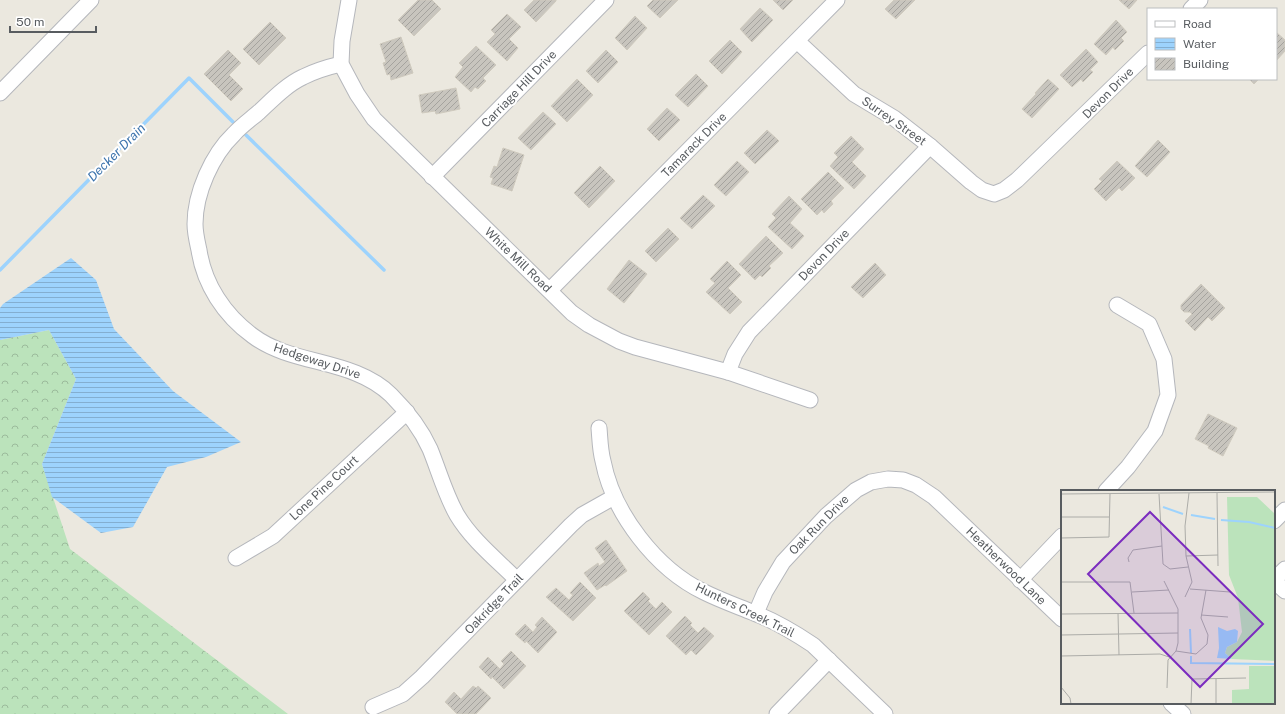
<svg xmlns="http://www.w3.org/2000/svg" width="1285" height="714" font-family="'Public Sans',sans-serif">
<style>
.forest{fill:url(#forest-crowns)}
.water{fill:url(#water-rules)}
.lines{fill:none;stroke-linecap:round;stroke-linejoin:round}
.stream{stroke:#9dd3fd;stroke-width:3.5}
.building{fill:url(#building-hatch);stroke:#cfcabe}
.minor-casing{stroke:#b5b7bc;stroke-width:17}
.minor{stroke:#fff;stroke-width:15}
.labels{text-anchor:middle;stroke-width:4;stroke-linejoin:round;paint-order:stroke}
.street-label{font-size:12px;fill:#585c60;stroke:#fff}
.water-label{font-size:13px;font-style:italic;fill:#3d74ad;stroke:#fff}
.inset-river{fill:none;stroke:#9dd3fd;stroke-width:2}
.inset-road{fill:none;stroke:#acaca8;stroke-width:1}
.view{fill:#7b2cbf;fill-opacity:0.15;stroke:#7b2cbf;stroke-width:2}
.inset-edge{fill:none;stroke:#585c60;stroke-width:2}
</style>
<defs>
<pattern id="forest-crowns" width="20" height="18" patternUnits="userSpaceOnUse"><rect width="20" height="18" fill="#bbe3bb"/><path d="M2 6a3 3 0 1 1 6 0M12 15a3 3 0 1 1 6 0" fill="none" stroke="#9bbb9b"/></pattern>
<pattern id="water-rules" width="6" height="5" patternUnits="userSpaceOnUse"><rect width="6" height="5" fill="#9dd3fd"/><path d="M0 2.5h6" fill="none" stroke="#83aed0"/></pattern>
<pattern id="building-hatch" width="6" height="6" patternUnits="userSpaceOnUse"><rect width="6" height="6" fill="#c8c5be"/><path d="M-1 1l2-2M0 6l6-6M5 7l2-2" fill="none" stroke="#a5a39e"/></pattern>
</defs>
<rect width="100%" height="100%" fill="#ebe8df"/>
<polygon class="forest" points="49,330 76,379 42,464 70,549 288,714 0,714 0,340"/>
<polygon class="water" points="71,258 96,280 114,329 173,391 241,442 206,457 167,467 133,527 101,533 52,497 42,464 76,379 49,330 0,340 0,308 3,304"/>
<g class="lines">
<g class="stream">
<polyline points="246,135 384,270"/>
<polyline points="0,270 189,78 233,122"/>
</g>
</g>
<g class="building">
<polygon points="418,0 432,0 441,9 414,36 398,20"/>
<polygon points="534,0 556,0 556,1 536,22 524,10"/>
<polygon points="653,0 678,0 660,18 647,6"/>
<polygon points="773,0 793,0 783,10"/>
<polygon points="894,0 915,0 896,19 885,9"/>
<polygon points="1119,0 1137,0 1129,9"/>
<polygon points="760,8 773,20 752,42 740,29"/>
<polygon points="507,14 521,27 509,39 518,48 507,61 487,42 495,34 491,30"/>
<polygon points="635,16 647,28 627,50 615,38"/>
<polygon points="1116,20 1127,32 1121,38 1124,41 1115,50 1113,47 1106,55 1094,44"/>
<polygon points="270,22 286,38 259,65 243,49"/>
<polygon points="1276,32 1285,40 1285,51 1276,61"/>
<polygon points="401,37 413,73 391,80 390,74 387,75 383,63 386,62 380,44"/>
<polygon points="730,40 742,52 722,74 709,61"/>
<polygon points="476,46 496,65 483,78 486,81 478,89 475,87 471,92 455,77 463,67 459,63"/>
<polygon points="1086,49 1098,62 1090,70 1093,72 1083,82 1081,79 1072,87 1060,75"/>
<polygon points="228,50 241,63 229,75 243,89 231,101 204,74"/>
<polygon points="606,50 618,62 598,83 586,71"/>
<polygon points="696,74 708,86 688,107 675,95"/>
<polygon points="577,79 593,95 567,122 551,106"/>
<polygon points="1048,79 1059,89 1032,118 1022,109 1036,94 1035,93"/>
<polygon points="1249,79 1259,79 1254,84"/>
<polygon points="456,88 460,109 436,114 435,111 422,113 419,95"/>
<polygon points="667,108 680,120 659,141 647,129"/>
<polygon points="543,112 556,124 531,150 518,138"/>
<polygon points="767,130 779,141 755,164 744,153"/>
<polygon points="851,136 864,149 852,162 866,176 854,189 830,166 838,157 834,153"/>
<polygon points="1158,140 1170,152 1147,177 1135,166"/>
<polygon points="503,148 524,155 512,191 491,184 493,178 490,177 494,166 497,167"/>
<polygon points="737,161 749,172 726,196 714,185"/>
<polygon points="1117,161 1135,178 1122,191 1119,188 1106,201 1094,189 1102,181 1099,179"/>
<polygon points="600,166 615,181 589,208 574,193"/>
<polygon points="828,172 844,188 831,201 833,204 824,213 822,210 817,215 801,199"/>
<polygon points="703,195 715,206 692,229 680,218"/>
<polygon points="789,196 802,209 790,223 804,236 792,249 768,227 776,218 772,214"/>
<polygon points="668,228 679,239 656,262 645,251"/>
<polygon points="766,236 783,253 769,266 771,268 762,277 760,275 755,280 739,264"/>
<polygon points="629,260 647,274 624,303 607,289"/>
<polygon points="727,261 741,275 728,288 742,302 730,314 706,292 715,283 710,279"/>
<polygon points="875,263 886,275 863,298 851,287"/>
<polygon points="1201,284 1225,308 1212,321 1208,317 1195,331 1185,321 1192,314 1190,312 1184,312 1181,309 1181,305"/>
<polygon points="1208,414 1237,428 1223,456 1208,448 1209,446 1195,439"/>
<polygon points="606,540 627,571 606,586 605,585 597,590 584,573 598,563 599,566 605,562 595,548"/>
<polygon points="580,582 596,598 573,621 546,597 556,588 569,600 573,595 570,593"/>
<polygon points="643,592 650,599 648,601 656,609 662,602 672,612 649,635 624,611"/>
<polygon points="685,616 692,623 690,625 698,633 704,627 714,636 696,655 691,650 686,655 666,636"/>
<polygon points="542,617 557,632 538,653 526,641 525,643 515,634 525,624 533,632 537,627 535,625"/>
<polygon points="511,651 526,666 504,689 492,677 491,679 479,667 488,657 500,669 504,664 501,661"/>
<polygon points="473,686 476,688 478,686 491,698 476,714 457,714 445,702 454,692 461,699"/>
</g>
<g class="lines">
<defs>
<g id="minor">
<polyline points="349,0 342,41 341,64 357,94 374,119 572,313 589,325 619,341 635,347 728,372 810,400"/>
<polyline points="1191,9 1200,0"/>
<polyline points="797,41 854,94 894,118 930,146 971,182 982,190 994,194 1004,190 1017,180 1148,53"/>
<path d="M341 64C328 67 315 71 303 77 286 85 272 100 259 112 251 119 241 126 234 134 212 155 195 193 195 224 195 233 197 241 199 250 204 284 224 315 253 336 293 366 353 358 391 395 407 411 421 429 430 449 439 471 445 494 457 515 472 540 497 560 517 580"/>
<polyline points="0,93 91,0"/>
<polyline points="432,177 606,0"/>
<polyline points="550,290 837,0"/>
<polyline points="728,372 735,354 749,332 930,146"/>
<path d="M599 428C600 439 600 450 603 461 613 513 656 569 704 592 720 600 737 606 754 613 775 621 795 633 813 645L885 714"/>
<polyline points="1106,491 1128,467 1155,431 1168,395 1164,359 1149,324 1117,305"/>
<polyline points="1274,521 1285,510"/>
<polyline points="236,558 273,536 407,412"/>
<polyline points="1020,580 1062,536"/>
<polyline points="1274,580 1285,569"/>
<polyline points="1274,581 1285,591"/>
<polyline points="756,613 765,592 783,562 826,516 856,490 871,482 888,479 903,480 916,485 934,497 1062,619"/>
<polyline points="1171,703 1183,714"/>
<polyline points="373,707 403,694 422,677 571,525 582,515 614,497"/>
<polyline points="777,714 829,660"/>
</g>
</defs>
<use href="#minor" class="minor-casing"/>
<use href="#minor" class="minor"/>
</g>
<g class="labels">
<g class="street-label">
<text transform="translate(519 89) rotate(-46)" y="4">Carriage Hill Drive</text>
<text transform="translate(1108 93) rotate(-45)" y="4">Devon Drive</text>
<text transform="translate(894 121) rotate(35)" y="4">Surrey Street</text>
<text transform="translate(694 145) rotate(-45)" y="4">Tamarack Drive</text>
<text transform="translate(824 255) rotate(-46)" y="4">Devon Drive</text>
<text transform="translate(518 260) rotate(44)" y="4">White Mill Road</text>
<text transform="translate(317 361) rotate(18)" y="4">Hedgeway Drive</text>
<text transform="translate(324 488) rotate(-43)" y="4">Lone Pine Court</text>
<text transform="translate(819 525) rotate(-45)" y="4">Oak Run Drive</text>
<text transform="translate(1006 566) rotate(44)" y="4">Heatherwood Lane</text>
<text transform="translate(494 604) rotate(-46)" y="4">Oakridge Trail</text>
<text transform="translate(745 610) rotate(26)" y="4">Hunters Creek Trail</text>
</g>
<g class="water-label">
<text transform="translate(116 152) rotate(-45)" y="5">Decker Drain</text>
</g>
</g>
<g transform="translate(1061 490)">
<rect width="214" height="214" fill="#ebe8df"/>
<path d="M166 7H196L214 24V171L171 169 164 163 166 157 176 152 181 142 177 108 168 85ZM188 176H214V214H171V200L188 199Z" fill="#bbe3bb"/>
<path d="M157 137 166 141 174 139 177 141 176 152 166 157 164 163 171 169 156 168 158 158Z" fill="#9dd3fd"/>
<path class="inset-river" d="M102 17 122 24M130 25 154 29M160 30 188 32 214 38M129 139 130 163M130 166V173L214 174"/>
<path class="inset-road" d="M156 3 157 76M0 4 214 2M98 4 102 74 109 79 127 77M0 27H48M0 48 48 47 49 4M125 66 157 65M68 72 67 68 72 60 101 56M103 91 117 119V153L115 161 107 170 106 198M0 92H69L73 123M129 99 169 102M71 102 108 100M124 107 131 92 125 66 124 36 128 3M57 123 58 165M0 124 117 123M140 125 167 127M0 145 117 143M115 161 135 164 146 154 147 145 140 128 145 100M0 166 99 164 108 167M155 188V214M0 197 9 208 10 214M130 214 131 189 185 188"/>
<path class="view" d="M89 22 202 134 139 197 27 84Z"/>
<rect width="214" height="214" class="inset-edge"/>
</g>
<rect x="1147" y="8" width="130" height="72" fill="#ffffff" stroke="#bcbebf"/>
<rect x="1155" y="21" width="20" height="6" fill="#ffffff" stroke="#bcbebf"/>
<text x="1183" y="28" font-size="12" fill="#585c60">Road</text>
<rect x="1155" y="38" width="20" height="12" fill="url(#water-rules)" stroke="#bcbebf"/>
<text x="1183" y="48" font-size="12" fill="#585c60">Water</text>
<rect x="1155" y="58" width="20" height="12" fill="url(#building-hatch)" stroke="#bcbebf"/>
<text x="1183" y="68" font-size="12" fill="#585c60">Building</text>
<path d="M10 26v6h86v-6" fill="none" stroke="#585c60" stroke-width="2"/>
<text x="16" y="26" font-size="12" fill="#585c60" stroke="#ffffff" stroke-width="3" paint-order="stroke">50 m</text>
</svg>
